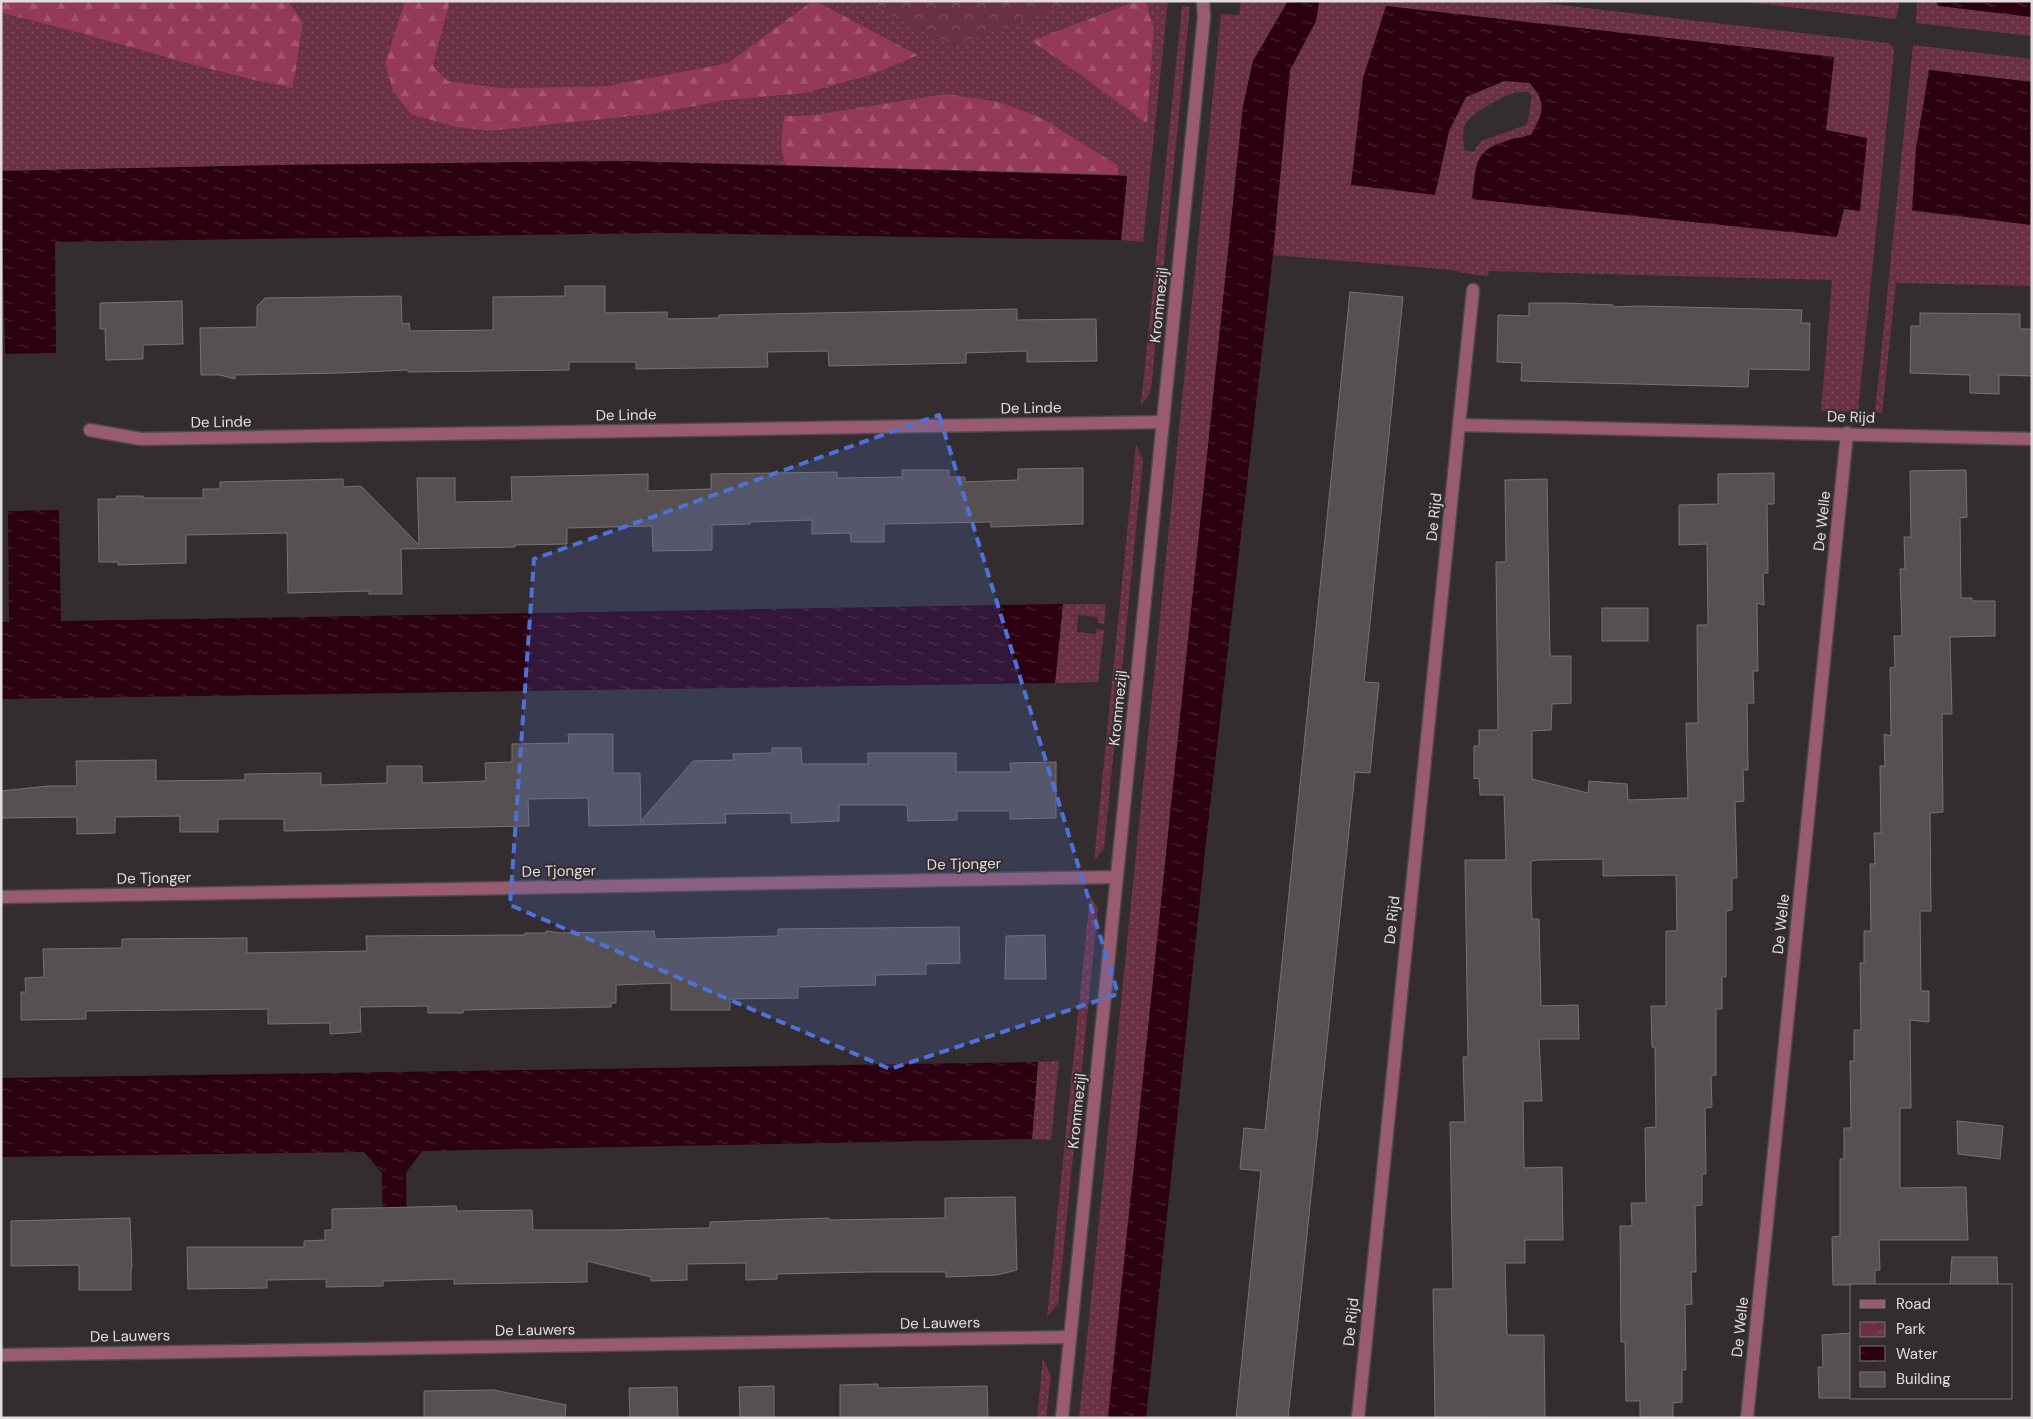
<svg xmlns="http://www.w3.org/2000/svg" width="2033" height="1419" font-family="'DM Sans',sans-serif">
<style>
.grass{fill:url(#grass-dots);fill-rule:evenodd}
.forest{fill:url(#forest-firs)}
.park{fill:url(#park-crowns)}
.water{fill:url(#water-ripples)}
.building{fill:#575052;stroke:#797173}
.lines{fill:none;stroke-linecap:round;stroke-linejoin:round}
.minor-casing{stroke:#50494b;stroke-width:15}
.minor{stroke:#995b6f;stroke-width:12}
.marked{fill:#4e72da;fill-opacity:0.2;stroke:#4e72da;stroke-width:4;stroke-dasharray:10 6;stroke-linejoin:round}
.labels{text-anchor:middle;stroke-width:4;stroke-linejoin:round;paint-order:stroke}
.street-label{font-size:15px;fill:#e1ddde;stroke:#342d2f}
</style>
<defs>
<pattern id="grass-dots" width="8" height="8" patternUnits="userSpaceOnUse" patternTransform="scale(1.25)"><rect width="8" height="8" fill="#6a3145"/><path d="M2 2h.1M6 6h.1" fill="none" stroke="#7f4e5f" stroke-width="1.8" stroke-linecap="round"/></pattern>
<pattern id="forest-firs" width="22" height="20" patternUnits="userSpaceOnUse" patternTransform="scale(1.25)"><rect width="22" height="20" fill="#95395b"/><path d="M5 1l3.5 6h-7zM16 11l3.5 6h-7z" fill="#a45572"/></pattern>
<pattern id="park-crowns" width="20" height="18" patternUnits="userSpaceOnUse" patternTransform="scale(1.25)"><rect width="20" height="18" fill="#6a3145"/><path d="M2 6a3 3 0 1 1 6 0M12 15a3 3 0 1 1 6 0" fill="none" stroke="#7f4e5f"/></pattern>
<pattern id="water-ripples" width="26" height="14" patternUnits="userSpaceOnUse" patternTransform="scale(1.25)"><rect width="26" height="14" fill="#2b0011"/><path d="M2 4q2-2 4 0t4 0M15 11q2-2 4 0t4 0" fill="none" stroke="#492533"/></pattern>
</defs>
<rect width="100%" height="100%" fill="#342d2f"/>
<g class="grass">
<path d="M288 1H405L385 63 489 131 652 114 727 100 917 54 816 1H1136L1031 41 1078 73 1147 124 1154 29 1146 1H1168L1143 242 1121 240 1127 176 1118 175 1117 165 814 115 784 116 781 146 785 165 625 161 282 165 1 171V13C99 35 194 70 293 88L303 22Z"/>
<polygon points="450,1 812,1 728,63 607,86 502,88 448,81 433,66"/>
<polygon points="1241,1 1288,1 1253,61 1243,106 1108,1418 1079,1418 1221,14 1239,15"/>
<path d="M1317 1H1527L1888 43 1892 46 1894 51 1858 412 1821 411 1832 280 1489 271 1488 276 1463 273 1453 270 1273 255 1290 70 1316 21 1319 2ZM1386 6 1834 57 1826 130 1860 210 1844 208 1837 236 1472 199 1477 166 1511 139 1531 135C1543 112 1548 105 1530 83L1504 81 1466 97 1449 131 1435 194ZM1527 92 1532 95 1528 121 1526 125 1481 141 1473 152 1465 150C1463 142 1461 131 1466 123 1471 114 1498 99 1508 95 1513 92 1521 92 1527 92Z"/>
<polygon points="1736,1 1900,1 1896,19"/>
<polygon points="1917,1 1935,1 1939,6 2032,17 2032,36 1916,23"/>
<polygon points="1182,6 1190,7 1151,389 1147,398 1141,404"/>
<polygon points="1913,45 2032,59 2032,82 1929,70 1912,211 2032,225 2032,286 1896,283 1882,413 1875,412"/>
<polygon points="1136,444 1143,460 1104,848 1094,861"/>
<polygon points="1063,604 1106,604 1104,624 1098,623 1098,617 1078,615 1077,632 1096,634 1097,629 1104,630 1098,682 1055,683"/>
<polygon points="1090,896 1098,909 1058,1304 1047,1317"/>
<polygon points="1059,1061 1051,1140 1032,1139 1038,1062"/>
<polygon points="1043,1358 1051,1376 1046,1418 1037,1418"/>
</g>
<g class="forest">
<path d="M1 1H288L303 22 293 88C195 70 99 35 1 13Z"/>
<polygon points="405,1 450,1 433,66 448,81 502,88 607,86 728,63 812,1 816,1 918,55 873,74 805,93 727,100 652,114 489,131 452,126 411,114 393,91 385,63"/>
<polygon points="1136,1 1146,1 1154,29 1147,124 1078,73 1031,41"/>
<polygon points="946,94 999,102 1040,117 1117,165 1118,175 785,165 781,146 784,116 814,115"/>
</g>
<polygon class="park" points="866,1 1076,1 952,47"/>
<g class="water">
<polygon points="1288,1 1319,2 1316,21 1290,70 1273,255 1205,851 1146,1418 1108,1418 1243,106 1253,61"/>
<polygon points="1935,1 2032,1 2032,17 1939,6"/>
<path d="M1386 6 1834 57 1826 130 1867 138 1860 211 1844 209 1837 237 1472 199C1474 185 1474 164 1483 153 1492 143 1519 137 1531 135 1543 112 1548 105 1530 83L1504 81 1466 97 1449 131 1435 195 1351 185 1363 78Z"/>
<polygon points="1929,70 2032,82 2032,225 1912,210 1916,148"/>
<polygon points="625,161 1127,176 1121,240 660,233 55,242 56,353 5,354 1,171 282,165"/>
<polygon points="59,510 61,621 1063,604 1055,683 1,699 1,622 9,622 8,511"/>
<polygon points="1038,1062 1032,1139 422,1151 406,1173 407,1241 383,1241 382,1173 364,1152 1,1157 1,1078"/>
</g>
<g class="building">
<polygon points="565,286 605,286 605,313 667,312 667,319 719,318 719,315 1017,309 1017,320 1096,319 1097,361 1027,362 1027,351 966,353 966,363 829,366 828,351 767,352 768,367 636,369 636,362 569,362 569,370 408,372 408,370 341,373 235,375 235,379 220,375 201,375 200,328 257,327 257,306 265,298 401,296 402,324 409,323 410,331 493,330 493,297 565,296"/>
<polygon points="1350,292 1403,297 1364,682 1379,683 1370,773 1355,772 1288,1418 1236,1418 1261,1171 1240,1169 1244,1128 1265,1130"/>
<polygon points="182,301 183,344 143,345 143,359 106,360 105,329 100,329 100,303"/>
<polygon points="1529,303 1565,303 1613,305 1613,307 1639,306 1802,310 1801,323 1810,323 1809,370 1749,369 1748,387 1521,381 1522,363 1497,362 1498,315 1529,316"/>
<polygon points="1920,313 2020,314 2020,329 2032,329 2032,376 1999,375 1999,394 1970,393 1970,375 1910,373 1911,326 1920,326"/>
<polygon points="1083,468 1083,524 991,527 991,522 884,524 884,542 851,542 850,533 812,534 812,520 750,522 750,524 712,525 712,550 653,551 652,526 567,528 567,544 515,545 515,547 401,549 402,594 369,594 369,591 288,593 287,533 186,535 186,563 118,565 118,562 99,562 98,499 116,499 117,496 143,496 143,498 203,498 203,489 220,489 220,482 343,479 343,487 361,486 419,545 417,478 455,478 455,502 512,501 511,477 648,474 648,491 711,489 711,474 837,472 837,478 902,477 902,470 949,470 949,477 965,477 965,482 1018,480 1018,469"/>
<polygon points="1966,470 1967,517 1960,518 1961,598 1972,598 1972,601 1995,601 1995,636 1950,637 1952,714 1942,714 1943,812 1930,813 1931,911 1920,911 1921,991 1929,991 1929,1022 1910,1020 1911,1108 1900,1108 1900,1188 1966,1187 1968,1240 1879,1240 1880,1270 1875,1270 1875,1285 1833,1285 1832,1237 1840,1236 1840,1159 1844,1159 1844,1128 1851,1128 1850,1061 1854,1061 1854,1030 1861,1030 1860,963 1864,963 1864,931 1871,931 1870,864 1875,864 1874,833 1881,833 1880,766 1885,766 1884,734 1891,736 1890,668 1895,667 1894,636 1902,636 1900,569 1905,569 1904,537 1911,537 1910,471"/>
<polygon points="1774,473 1774,504 1767,504 1768,573 1763,573 1764,605 1757,603 1758,671 1753,671 1754,703 1747,703 1748,770 1743,770 1744,801 1735,802 1737,878 1732,878 1732,910 1726,911 1726,977 1722,977 1722,1009 1716,1009 1716,1075 1711,1076 1712,1107 1705,1108 1706,1174 1702,1174 1702,1205 1695,1206 1696,1272 1691,1272 1692,1304 1685,1305 1686,1370 1682,1370 1682,1402 1673,1403 1673,1417 1640,1417 1640,1401 1626,1401 1625,1342 1621,1342 1620,1226 1632,1226 1631,1203 1646,1203 1645,1128 1656,1127 1655,1047 1652,1047 1651,1006 1666,1006 1666,931 1677,931 1676,875 1603,876 1603,859 1538,860 1531,861 1531,892 1532,919 1539,919 1541,1006 1578,1005 1579,1039 1539,1039 1542,1101 1523,1101 1524,1168 1562,1167 1563,1240 1525,1240 1525,1263 1505,1263 1507,1335 1544,1335 1545,1418 1435,1417 1433,1289 1453,1289 1450,1122 1465,1122 1463,1057 1468,1057 1465,860 1506,860 1504,795 1480,795 1479,778 1474,779 1474,746 1479,746 1479,730 1498,730 1496,562 1506,562 1505,480 1547,479 1550,656 1571,656 1571,703 1552,704 1551,730 1532,731 1532,779 1588,793 1589,781 1627,784 1628,800 1688,798 1686,723 1698,723 1697,625 1708,625 1707,544 1679,545 1679,505 1718,504 1718,474"/>
<rect x="1602" y="608" width="46" height="33"/>
<polygon points="568,734 613,734 613,773 640,773 641,821 693,761 734,760 733,754 772,753 772,748 801,748 802,764 868,764 868,753 956,753 956,772 1011,772 1010,763 1056,762 1056,818 1010,819 1010,811 957,811 957,820 908,821 907,805 839,805 839,821 791,823 791,813 725,814 726,823 589,826 588,798 528,799 529,826 284,831 284,819 218,819 218,832 180,832 180,816 115,817 115,833 77,834 77,817 1,818 1,791 48,786 77,786 76,761 156,760 156,781 245,780 245,774 321,773 321,785 387,783 387,766 422,766 422,783 486,781 485,763 512,762 512,744 569,743"/>
<polygon points="959,927 960,963 926,964 926,974 875,975 876,985 798,987 798,998 730,999 730,1010 671,1010 671,983 616,985 616,1003 611,1003 611,1007 463,1010 463,1013 428,1013 428,1006 360,1007 361,1032 330,1034 330,1023 268,1024 268,1009 86,1011 86,1019 21,1020 21,992 26,992 25,978 44,977 43,949 122,948 122,939 247,938 247,953 367,951 366,936 525,935 525,933 546,933 546,931 561,933 654,931 655,939 778,936 778,929"/>
<polygon points="1045,935 1046,979 1005,979 1006,936"/>
<polygon points="1957,1121 2003,1126 2000,1159 1958,1154"/>
<polygon points="1015,1197 1017,1270 997,1275 946,1277 946,1272 868,1272 777,1274 777,1279 746,1280 746,1263 687,1264 687,1280 651,1281 651,1277 587,1261 587,1282 454,1284 454,1279 383,1281 383,1286 326,1287 326,1279 267,1280 267,1288 188,1289 187,1247 304,1247 304,1241 325,1240 325,1230 332,1230 332,1209 456,1206 457,1211 532,1210 533,1230 613,1230 710,1228 710,1222 829,1218 829,1220 945,1218 945,1198"/>
<polygon points="130,1218 132,1268 131,1269 131,1290 79,1290 79,1265 11,1266 11,1221"/>
<polygon points="1952,1257 1997,1257 1998,1285 1950,1285"/>
<polygon points="1852,1333 1852,1398 1819,1398 1818,1367 1823,1367 1822,1335"/>
<polygon points="878,1384 878,1388 987,1386 988,1418 840,1418 840,1385"/>
<polygon points="774,1386 774,1418 740,1418 739,1387"/>
<polygon points="677,1387 678,1418 630,1418 629,1388"/>
<polygon points="494,1390 566,1405 565,1418 424,1418 424,1391"/>
</g>
<g class="lines">
<defs>
<g id="minor">
<polyline points="1459,425 1473,290"/>
<polyline points="90,430 141,439 1163,422"/>
<polyline points="1,897 1117,877"/>
<polyline points="1,1355 1070,1337"/>
<polyline points="1062,1418 1204,17 1203,1"/>
<polyline points="1358,1418 1459,425 2032,439"/>
<polyline points="1747,1418 1847,433"/>
</g>
</defs>
<use href="#minor" class="minor-casing"/>
<use href="#minor" class="minor"/>
</g>
<path class="marked" d="M939 415 1118 994 890 1069 510 905 534 559Z"/>
<g class="labels">
<g class="street-label">
<text transform="translate(1159 305) rotate(-84)" y="5">Krommezijl</text>
<text transform="translate(1031 408) rotate(-1)" y="5">De Linde</text>
<text transform="translate(626 415) rotate(-1)" y="5">De Linde</text>
<text transform="translate(1851 417) rotate(2)" y="5">De Rijd</text>
<text transform="translate(221 422) rotate(-1)" y="5">De Linde</text>
<text transform="translate(1434 517) rotate(-84)" y="5">De Rijd</text>
<text transform="translate(1822 521) rotate(-84)" y="5">De Welle</text>
<text transform="translate(1118 708) rotate(-84)" y="5">Krommezijl</text>
<text transform="translate(964 864) rotate(-1)" y="5">De Tjonger</text>
<text transform="translate(559 871) rotate(-1)" y="5">De Tjonger</text>
<text transform="translate(154 878) rotate(-1)" y="5">De Tjonger</text>
<text transform="translate(1392 920) rotate(-84)" y="5">De Rijd</text>
<text transform="translate(1781 924) rotate(-84)" y="5">De Welle</text>
<text transform="translate(1077 1111) rotate(-84)" y="5">Krommezijl</text>
<text transform="translate(1351 1322) rotate(-84)" y="5">De Rijd</text>
<text transform="translate(940 1323) rotate(-1)" y="5">De Lauwers</text>
<text transform="translate(1740 1327) rotate(-84)" y="5">De Welle</text>
<text transform="translate(535 1330) rotate(-1)" y="5">De Lauwers</text>
<text transform="translate(130 1336) rotate(-1)" y="5">De Lauwers</text>
</g>
</g>
<rect width="2033" height="1419" fill="none" stroke="#e1ddde" stroke-width="5"/>
<rect x="1850" y="1284" width="162" height="115" fill="#342d2f" stroke="#797375"/>
<rect x="1860" y="1300" width="25" height="8" fill="#995b6f" stroke="#797375"/>
<text x="1896" y="1309" font-size="15" fill="#e1ddde">Road</text>
<rect x="1860" y="1322" width="25" height="15" fill="url(#park-crowns)" stroke="#797375"/>
<text x="1896" y="1334" font-size="15" fill="#e1ddde">Park</text>
<rect x="1860" y="1346" width="25" height="15" fill="url(#water-ripples)" stroke="#797375"/>
<text x="1896" y="1359" font-size="15" fill="#e1ddde">Water</text>
<rect x="1860" y="1372" width="25" height="15" fill="#575052" stroke="#797375"/>
<text x="1896" y="1384" font-size="15" fill="#e1ddde">Building</text>
</svg>
